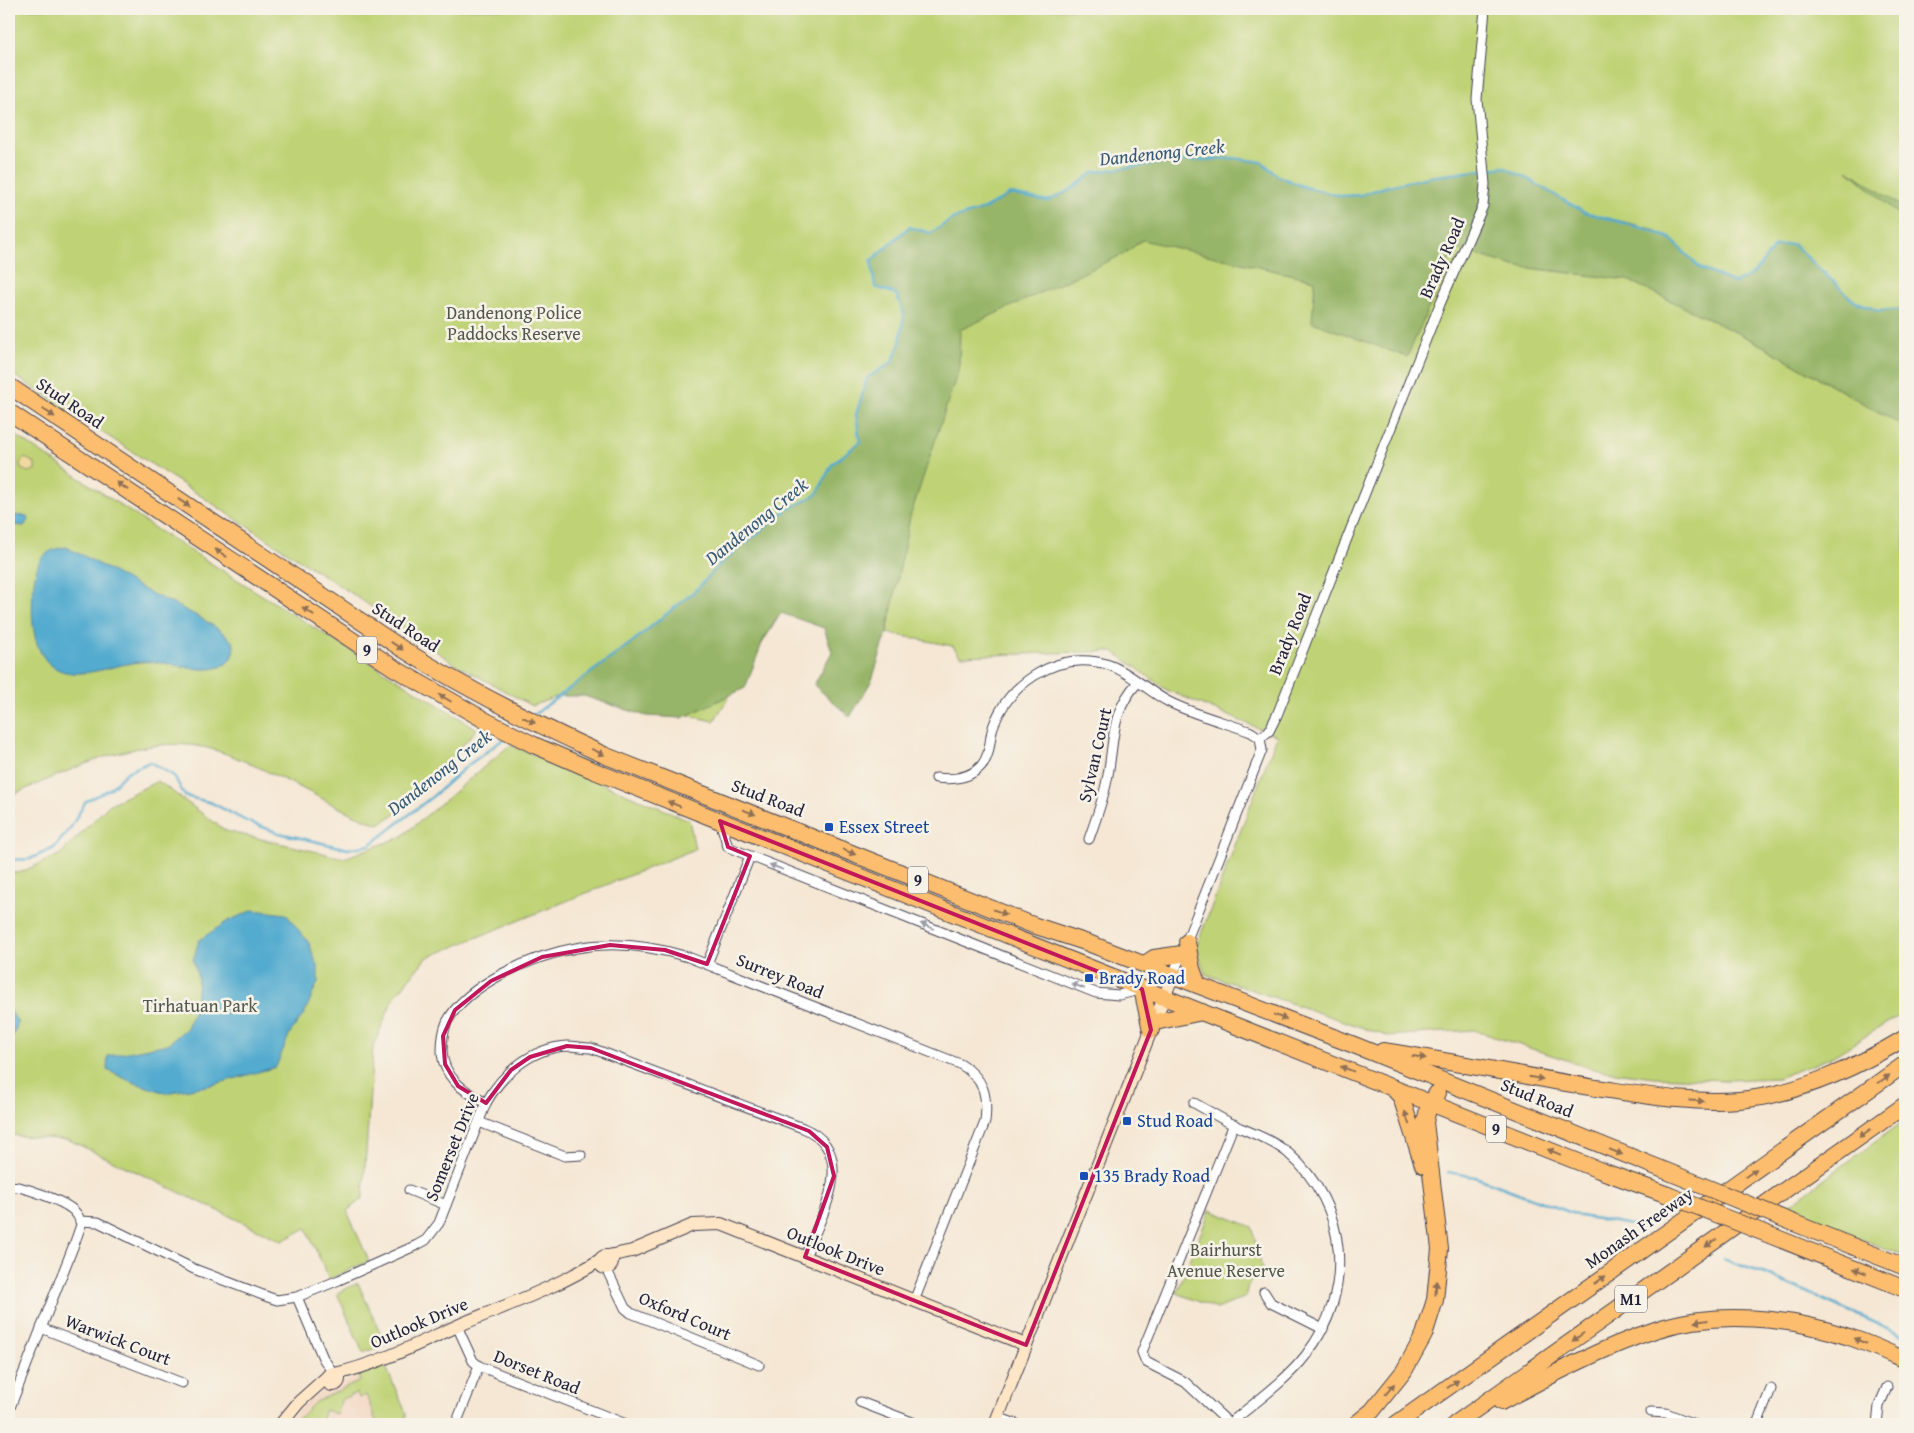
<svg xmlns="http://www.w3.org/2000/svg" width="1914" height="1433" font-family="'Gentium Book Plus',serif">
<style>
.built{fill:#f3d4bf}
.green{fill:#bfd376;stroke:#707a58}
.forest{fill:#97b567;stroke:#5c6c51}
.sand{fill:#eeda9e;stroke:#887e6c}
.water{fill:#52abcf;stroke:#3a6685}
.lines{fill:none;stroke-linecap:round;stroke-linejoin:round}
.stream{stroke:#52abcf;stroke-width:2.5}
.street-casing{stroke:#424052;stroke-width:11}
.secondary-casing{stroke:#424052;stroke-width:14}
.highway-casing{stroke:#424052;stroke-width:18}
.street{stroke:#fff;stroke-width:9}
.secondary{stroke:#fee5c5;stroke-width:12}
.highway{stroke:#fcbd6e;stroke-width:16}
.highway-bridge-casing{stroke:#424052;stroke-width:18;stroke-linecap:butt}
.highway-bridge{stroke:#fcbd6e;stroke-width:16}
.oneway{fill:#8f7054}
.oneway2{fill:#9c9ca7}
.marked{fill:none;stroke:#c2185b;stroke-width:4;stroke-linejoin:round}
.transit-dot{fill:#1a4fb4;stroke:#f7f3e8;stroke-width:2}
.labels{text-anchor:middle;stroke-width:5;stroke-linejoin:round;paint-order:stroke}
.shield{fill:#f7f3e8;stroke:#62616f;stroke-width:1}
.shield-label{font-size:16px;font-weight:bold;fill:#22223b}
.street-label{font-size:18px;fill:#22223b;stroke:#f7f3e8}
.park-label{font-size:18px;fill:#51574d;stroke:#f7f3e8}
.transit-label{font-size:18px;fill:#164399;stroke:#f7f3e8;text-anchor:start}
.water-label{font-size:19px;font-style:italic;fill:#355976;stroke:#f7f3e8}
</style>
<rect width="100%" height="100%" fill="#f7f3e8"/>
<filter id="ink" filterUnits="userSpaceOnUse"><feTurbulence type="fractalNoise" baseFrequency=".02" numOctaves="2"/><feDisplacementMap in="SourceGraphic" scale="10" xChannelSelector="R" yChannelSelector="G"/><feConvolveMatrix kernelMatrix="1 2 1 2 8 2 1 2 1" color-interpolation-filters="sRGB"/></filter>
<filter id="wash" filterUnits="userSpaceOnUse"><feTurbulence type="fractalNoise" baseFrequency=".0096" numOctaves="4" result="noise"/><feDisplacementMap in="SourceGraphic" scale="20" xChannelSelector="R" yChannelSelector="G"/><feGaussianBlur stdDeviation="1.12" result="paint"/><feColorMatrix in="noise" values="0 0 0 0 0 0 0 0 0 0 0 0 0 0 0 0 0 1.4 0 .05"/><feComposite in="paint" operator="in"/></filter>
<g filter="url(#wash)">
<rect width="100%" height="100%" fill="#f5e7d4"/>
<polygon class="built" points="357,1375 377,1424 287,1424 308,1400 323,1390 336,1387"/>
<g class="green">
<polygon points="9,9 1905,9 1905,309 1878,311 1853,300 1793,244 1775,246 1754,273 1735,283 1701,269 1670,238 1584,212 1528,179 1504,167 1429,177 1388,186 1361,195 1339,196 1221,258 1316,280 1455,248 1514,266 1628,280 1756,342 1905,427 1905,1012 1830,1058 1778,1078 1727,1080 1654,1077 1598,1070 1473,1030 1387,1036 1205,974 1196,947 1277,736 1167,690 1113,651 960,656 953,646 887,633 906,534 877,630 781,613 714,721 599,697 576,683 558,696 532,706 452,662 357,597 9,372"/>
<path d="M9 431 159 531 477 729C450 758 412 808 378 824 347 814 319 796 289 782 259 768 222 748 190 745 127 739 66 773 9 796Z"/>
<polygon points="510,745 689,820 695,849 426,958 393,999 373,1047 363,1198 347,1211 369,1261 329,1279 306,1228 282,1241 69,1140 9,1135 9,872 19,873 59,855 110,804 158,781 226,831 344,858 401,837"/>
<polygon points="1905,1120 1905,1256 1784,1209"/>
<path d="M1210 1210 1252 1227 1264 1277C1252 1275 1246 1286 1246 1297L1217 1309 1177 1293Z"/>
<polygon points="358,1283 385,1344 363,1353 337,1293"/>
<polygon points="385,1365 406,1413 406,1424 377,1424 366,1395 359,1398 357,1393 342,1399 336,1414 325,1410 320,1424 293,1424 315,1402 360,1381 358,1376"/>
</g>
<g class="forest">
<polygon points="1234,158 1262,162 1278,176 1304,187 1342,196 1361,195 1388,186 1429,177 1504,167 1528,179 1584,212 1649,228 1670,238 1701,269 1737,283 1754,273 1775,246 1793,244 1853,300 1878,311 1905,309 1905,427 1756,342 1628,280 1514,266 1455,248 1407,357 1312,322 1315,280 1142,240 1124,254 960,330 959,368 910,517 887,633 872,680 850,717 814,685 832,652 824,628 781,613 764,638 745,688 682,718 646,716 584,696 558,696 631,643 696,590 722,562 785,511 817,494 832,464 860,443 856,415 867,378 892,362 900,343 904,314 896,294 875,287 871,261 909,227 931,233 952,219 984,209 1012,194 1048,201 1070,190 1094,172 1169,162"/>
<polygon points="1848,170 1905,209 1905,220"/>
</g>
<polygon class="sand" points="25,458 35,463 35,470 28,472 21,469 20,463"/>
<g class="water">
<polygon points="10,515 27,516 29,520 24,526 10,525 9,518"/>
<path d="M66 547C93 560 117 575 143 589 167 602 220 623 234 644 234 685 179 664 155 662 126 659 100 675 72 673 29 670 30 613 34 582 37 560 43 550 66 547Z"/>
<polygon points="253,910 286,914 309,943 318,968 318,982 304,1014 290,1033 276,1067 212,1085 166,1093 132,1082 107,1070 108,1056 168,1044 187,1028 196,1004 198,978 193,960 199,940 228,921"/>
<polygon points="9,1008 18,1023 12,1038 9,1040"/>
</g>
<g class="lines">
<g class="stream">
<polyline points="535,714 631,643 696,590 722,562 785,511 817,494 832,464 860,442 856,415 867,378 892,362 900,343 904,314 896,294 875,287 871,261 909,227 931,233 952,219 984,209 1010,194 1048,201 1070,190 1094,172 1169,162 1234,158 1262,162 1278,176 1304,187 1342,196 1361,195 1388,186 1429,177 1504,167 1528,179 1584,212 1646,229 1670,238 1701,269 1735,283 1754,273 1775,246 1793,244 1853,300 1878,311 1905,309"/>
<polyline points="9,860 30,859 54,848 71,827 86,801 110,789 127,772 150,762 174,776 185,796 212,803 246,821 279,833 348,849 370,845 433,796 467,766 505,738"/>
<polyline points="1448,1172 1475,1177 1580,1216 1643,1227"/>
<polyline points="1723,1259 1768,1275 1905,1336"/>
</g>
</g>
</g>
<g filter="url(#ink)">
<g class="lines">
<defs>
<g id="street">
<polyline points="1260,738 1269,731 1277,715 1440,304 1483,206 1485,184 1477,99 1485,9"/>
<path d="M936 778C952 780 969 779 981 766 991 755 989 740 993 727 1008 685 1053 654 1097 662 1125 666 1145 690 1169 702 1195 715 1224 722 1251 732L1260 738"/>
<polyline points="720,821 728,847 750,856 1096,993 1119,995 1140,990"/>
<path d="M1089 839C1096 819 1103 800 1107 780 1115 742 1109 714 1138 682"/>
<polyline points="707,964 750,856"/>
<polyline points="1173,975 1262,750 1260,738"/>
<path d="M486 1103C465 1092 443 1078 442 1051 442 1041 443 1031 447 1022 467 983 536 955 576 948 614 941 652 946 688 957L960 1064C984 1078 988 1095 985 1122L914 1301"/>
<path d="M1194 1103C1207 1110 1220 1118 1234 1125 1252 1133 1272 1140 1288 1153 1349 1206 1355 1292 1306 1355 1286 1381 1254 1403 1229 1424"/>
<polyline points="479,1122 565,1156 581,1155"/>
<path d="M9 1186C23 1186 64 1201 74 1211 77 1214 79 1217 80 1221L98 1222 194 1269 268 1297 277 1300 297 1297 339 1280 417 1245 426 1240 439 1223 486 1103C502 1074 531 1048 567 1046 575 1046 583 1048 591 1048L803 1128C861 1152 820 1218 805 1257"/>
<polyline points="409,1190 446,1205"/>
<polyline points="606,1268 625,1308 631,1313 759,1365"/>
<polyline points="1264,1292 1271,1303 1323,1329"/>
<polyline points="297,1297 323,1358 333,1373"/>
<polyline points="457,1326 473,1361 479,1366 626,1424"/>
<polyline points="41,1328 182,1383"/>
<polyline points="860,1402 917,1424"/>
<polyline points="9,1410 75,1242 81,1225 80,1221"/>
<polyline points="1651,1412 1666,1413 1694,1424"/>
<polyline points="997,1417 1016,1424"/>
<polyline points="456,1424 479,1366"/>
<polyline points="1230,1424 1185,1382 1146,1362 1142,1352 1234,1124"/>
<polyline points="1757,1424 1771,1389"/>
<polyline points="1877,1424 1879,1406 1887,1387"/>
</g>
<g id="secondary">
<circle cx="606" cy="1262" r="6"/>
<polyline points="608,1256 632,1251 693,1225 721,1224 1026,1345"/>
<circle cx="333" cy="1379" r="6"/>
<path d="M335 1374C379 1364 421 1342 462 1324 509 1304 558 1287 600 1260"/>
<polyline points="281,1424 299,1402 327,1377"/>
<polyline points="995,1424 1173,975"/>
</g>
<g id="highway">
<path d="M9 386 401 648C466 689 534 723 604 755L1033 925 1088 943 1354 1045 1691 1181"/>
<polyline points="9,412 394,668 488,722 534,745 592,770 1599,1170 1668,1195"/>
<polyline points="1187,942 1192,969 1198,985"/>
<polyline points="1145,964 1154,958 1182,954"/>
<polyline points="1142,989 1151,1030"/>
<polyline points="1155,1022 1202,1012"/>
<path d="M1383 1051C1454 1062 1525 1076 1596 1088 1644 1095 1691 1104 1739 1100 1796 1095 1857 1067 1905 1038"/>
<polyline points="1392,1087 1401,1097 1423,1165"/>
<polyline points="1794,1223 1905,1267"/>
<polyline points="1772,1236 1905,1289"/>
<path d="M1501 1402C1551 1375 1601 1348 1655 1330 1715 1310 1791 1317 1849 1337 1868 1343 1887 1352 1905 1360"/>
<polyline points="1356,1424 1372,1411 1404,1371 1424,1335 1435,1300 1440,1249 1425,1122 1428,1109 1437,1093"/>
<polyline points="1396,1424 1905,1064"/>
<polyline points="1455,1424 1905,1105"/>
</g>
</defs>
<use href="#street" class="street-casing"/>
<use href="#secondary" class="secondary-casing"/>
<use href="#highway" class="highway-casing"/>
<use href="#street" class="street"/>
<use href="#secondary" class="secondary"/>
<use href="#highway" class="highway"/>
<defs>
<g id="highway-bridge">
<polyline points="1691,1181 1794,1223"/>
<polyline points="1668,1195 1772,1236"/>
</g>
</defs>
<use href="#highway-bridge" class="highway-bridge-casing"/>
<use href="#highway-bridge" class="highway-bridge"/>
</g>
<defs><path id="oneway-solid" d="M-6-.8H1V-3.2L6.5 0L1 3.2V.8H-6Z" transform="scale(1.25)"/></defs>
<g class="oneway">
<use href="#oneway-solid" transform="translate(49 413) rotate(34)"/>
<use href="#oneway-solid" transform="translate(122 486) rotate(-146)"/>
<use href="#oneway-solid" transform="translate(184 503) rotate(34)"/>
<use href="#oneway-solid" transform="translate(221 553) rotate(-146)"/>
<use href="#oneway-solid" transform="translate(308 611) rotate(-146)"/>
<use href="#oneway-solid" transform="translate(397 646) rotate(33)"/>
<use href="#oneway-solid" transform="translate(445 698) rotate(-150)"/>
<use href="#oneway-solid" transform="translate(529 720) rotate(26)"/>
<use href="#oneway-solid" transform="translate(598 752) rotate(25)"/>
<use href="#oneway-solid" transform="translate(674 804) rotate(-158)"/>
<use href="#oneway-solid" transform="translate(749 812) rotate(21)"/>
<use href="#oneway-solid" transform="translate(849 852) rotate(22)"/>
<use href="#oneway-solid" transform="translate(1000 912) rotate(21)"/>
<use href="#oneway-solid" transform="translate(1280 1017) rotate(21)"/>
<use href="#oneway-solid" transform="translate(1419 1057) rotate(10)"/>
<use href="#oneway-solid" transform="translate(1347 1069) rotate(-159)"/>
<use href="#oneway-solid" transform="translate(1536 1078) rotate(9)"/>
<use href="#oneway-solid" transform="translate(1884 1079) rotate(-35)"/>
<use href="#oneway-solid" transform="translate(1697 1101) rotate(3)"/>
<use href="#oneway-solid" transform="translate(1407 1118) rotate(-108)"/>
<use href="#oneway-solid" transform="translate(1865 1133) rotate(145)"/>
<use href="#oneway-solid" transform="translate(1554 1152) rotate(-158)"/>
<use href="#oneway-solid" transform="translate(1616 1152) rotate(22)"/>
<use href="#oneway-solid" transform="translate(1751 1173) rotate(-35)"/>
<use href="#oneway-solid" transform="translate(1711 1243) rotate(145)"/>
<use href="#oneway-solid" transform="translate(1860 1271) rotate(-158)"/>
<use href="#oneway-solid" transform="translate(1600 1280) rotate(-35)"/>
<use href="#oneway-solid" transform="translate(1436 1288) rotate(-85)"/>
<use href="#oneway-solid" transform="translate(1701 1321) rotate(172)"/>
<use href="#oneway-solid" transform="translate(1578 1337) rotate(145)"/>
<use href="#oneway-solid" transform="translate(1860 1341) rotate(-157)"/>
<use href="#oneway-solid" transform="translate(1453 1384) rotate(-35)"/>
<use href="#oneway-solid" transform="translate(1390 1389) rotate(-51)"/>
</g>
<g class="oneway2">
<use href="#oneway-solid" transform="translate(776 867) rotate(-158)"/>
<use href="#oneway-solid" transform="translate(927 926) rotate(-158)"/>
<use href="#oneway-solid" transform="translate(1078 986) rotate(-158)"/>
</g>
</g>
<path class="marked" d="M720 821 1142 989 1151 1030 1026 1345 805 1257 834 1176 827 1147 809 1131 591 1048 567 1046 530 1057 511 1070 486 1103 458 1086 445 1064 443 1036 455 1010 491 981 542 957 610 945 665 950 707 964 750 856 728 847Z"/>
<g class="transit-dot">
<rect x="824" y="822" width="10" height="10" rx="2.5"/>
<rect x="1084" y="973" width="10" height="10" rx="2.5"/>
<rect x="1122" y="1116" width="10" height="10" rx="2.5"/>
<rect x="1079" y="1171" width="10" height="10" rx="2.5"/>
</g>
<g class="labels">
<g class="shield">
<rect x="357" y="636.5" width="20" height="27" rx="4"/>
<rect x="908" y="866.5" width="20" height="27" rx="4"/>
<rect x="1486" y="1115.5" width="20" height="27" rx="4"/>
<rect x="1615" y="1285.5" width="32" height="27" rx="4"/>
</g>
<g class="shield-label">
<text x="367" y="656">9</text>
<text x="918" y="886">9</text>
<text x="1496" y="1135">9</text>
<text x="1631" y="1305">M1</text>
</g>
<g class="street-label">
<text transform="translate(1442 258) rotate(-66)" y="6">Brady Road</text>
<text transform="translate(70 403) rotate(34)" y="6">Stud Road</text>
<text transform="translate(406 627) rotate(33)" y="6">Stud Road</text>
<text transform="translate(1290 634) rotate(-68)" y="6">Brady Road</text>
<text transform="translate(1095 755) rotate(-77)" y="6">Sylvan Court</text>
<text transform="translate(768 798) rotate(21)" y="6">Stud Road</text>
<text transform="translate(780 976) rotate(22)" y="6">Surrey Road</text>
<text transform="translate(1537 1098) rotate(22)" y="6">Stud Road</text>
<text transform="translate(452 1147) rotate(-68)" y="6">Somerset Drive</text>
<text transform="translate(1639 1228) rotate(-35)" y="6">Monash Freeway</text>
<text transform="translate(836 1251) rotate(22)" y="6">Outlook Drive</text>
<text transform="translate(685 1316) rotate(23)" y="6">Oxford Court</text>
<text transform="translate(419 1323) rotate(-23)" y="6">Outlook Drive</text>
<text transform="translate(118 1340) rotate(21)" y="6">Warwick Court</text>
<text transform="translate(537 1372) rotate(22)" y="6">Dorset Road</text>
</g>
<g class="park-label">
<text x="514" y="319">Dandenong Police<tspan x="514" dy="21">Paddocks Reserve</tspan></text>
<text x="200" y="1012">Tirhatuan Park</text>
<text x="1226" y="1256">Bairhurst<tspan x="1226" dy="21">Avenue Reserve</tspan></text>
</g>
<g class="transit-label">
<text x="839" y="833">Essex Street</text>
<text x="1099" y="984">Brady Road</text>
<text x="1137" y="1127">Stud Road</text>
<text x="1094" y="1182">135 Brady Road</text>
</g>
<g class="water-label">
<text transform="translate(1162 152) rotate(-6)" y="7">Dandenong Creek</text>
<text transform="translate(756 521) rotate(-39)" y="7">Dandenong Creek</text>
<text transform="translate(439 772) rotate(-38)" y="7">Dandenong Creek</text>
</g>
</g>
<rect width="1914" height="1433" fill="none" stroke="#f7f3e8" stroke-width="30"/>
</svg>
